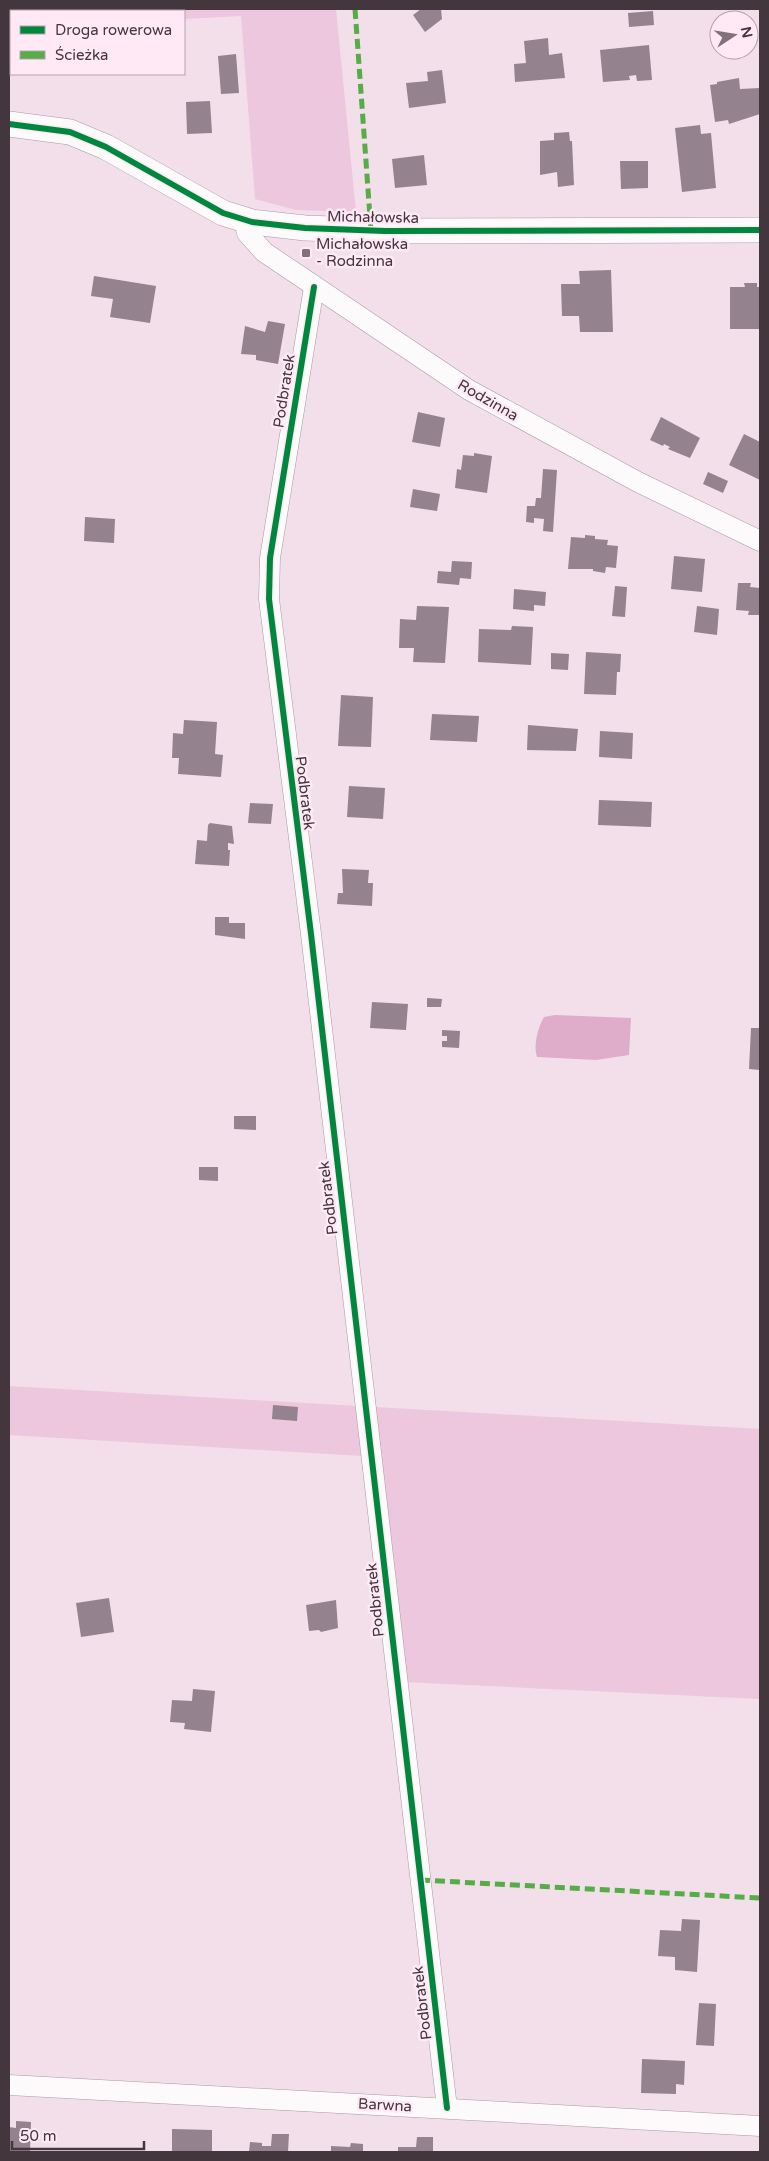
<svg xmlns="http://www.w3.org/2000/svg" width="769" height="2161" font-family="'Varela Round',sans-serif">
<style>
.green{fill:#ecc7dd}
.water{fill:#dfacca}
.building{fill:#94828e}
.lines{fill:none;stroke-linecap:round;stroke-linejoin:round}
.minor-casing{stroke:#a89aa2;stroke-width:21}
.tertiary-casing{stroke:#a89aa2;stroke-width:26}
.minor{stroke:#fdfafc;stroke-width:20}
.tertiary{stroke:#fdfafc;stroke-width:25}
.quiet{stroke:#56ac46;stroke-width:5;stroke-dasharray:10 5;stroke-linecap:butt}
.cycleway-casing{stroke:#ffe9f5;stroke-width:9}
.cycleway{stroke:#00873e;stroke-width:6}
.poi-dot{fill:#80717a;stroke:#ffe9f5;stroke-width:2}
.labels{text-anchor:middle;stroke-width:5;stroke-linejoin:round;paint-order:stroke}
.street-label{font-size:15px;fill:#43363d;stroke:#ffe9f5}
.poi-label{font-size:15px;fill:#43363d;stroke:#ffe9f5;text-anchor:start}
</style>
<rect width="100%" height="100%" fill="#f2dfea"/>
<g class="green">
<polygon points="132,9 336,9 356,212 296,210 255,199 241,16 184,19 184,11 133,11"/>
<polygon points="9,1386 760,1429 760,1699 404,1682 378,1457 9,1435"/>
</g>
<path class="water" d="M555 1015 631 1018 629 1055 596 1060 537 1057C533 1045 538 1027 544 1017Z"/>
<g class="building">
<polygon points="421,9 441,9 442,19 425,32 413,15"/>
<polygon points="653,11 654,25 629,27 628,13"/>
<polygon points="548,38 549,55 562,53 565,78 515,82 514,64 526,63 524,41"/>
<polygon points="649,45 652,80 637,81 636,75 629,76 630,80 603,82 600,50"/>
<polygon points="236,54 239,93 221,94 218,56"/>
<polygon points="442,70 446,103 409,108 406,83 428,81 427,72"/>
<polygon points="739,78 740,89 760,88 760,114 729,124 728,120 715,122 710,85 717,84 717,82"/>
<polygon points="210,101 212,133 187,134 186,102"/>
<polygon points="700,125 701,134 711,133 716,188 682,192 675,128"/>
<polygon points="569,132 570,141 572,141 574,185 558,187 557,172 540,175 540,141 554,140 554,133"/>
<polygon points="424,155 427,185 395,188 392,159"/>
<polygon points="620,161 648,161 648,188 621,189"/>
<polygon points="611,270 613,332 580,332 579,316 562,316 561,284 580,284 579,271"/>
<polygon points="94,276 156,286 150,323 110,317 113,299 91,296"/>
<polygon points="744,283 757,283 757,287 760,287 760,329 730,329 730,287 745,287"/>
<polygon points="268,321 285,324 278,364 256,360 256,355 241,354 245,326 265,332"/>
<polygon points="418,412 445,418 440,447 412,442"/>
<polygon points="661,417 700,438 690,458 668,449 670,447 664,444 663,446 650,440"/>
<polygon points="744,434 760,442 760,480 729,465"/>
<polygon points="474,453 492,456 487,493 455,488 457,469 461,470 463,455 474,456"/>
<polygon points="543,469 557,470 553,532 543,531 544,519 534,518 534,523 526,522 527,506 535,506 536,498 541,498"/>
<polygon points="708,472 728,481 723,493 703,484"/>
<polygon points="413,489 440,494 437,511 410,507"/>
<polygon points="85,517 115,519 114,543 84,541"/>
<polygon points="585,535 595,536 595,539 608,540 607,545 618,546 616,568 606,567 605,573 593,571 593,569 568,569 571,537 585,538"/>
<polygon points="674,556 705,559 702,592 671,589"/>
<polygon points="452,561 472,562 471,579 460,578 459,585 437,583 438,571 451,572"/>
<polygon points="738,583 751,583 750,587 760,588 760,615 748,615 749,611 736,610"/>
<polygon points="615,586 627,587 625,617 612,616"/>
<polygon points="514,589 546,592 545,606 534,605 534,611 513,609"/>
<polygon points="417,606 449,607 445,663 413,662 414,648 399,648 400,619 416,620"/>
<polygon points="697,606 719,609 717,635 694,632"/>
<polygon points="512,626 533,627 531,665 478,662 479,629 511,630"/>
<polygon points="586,652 621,654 620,672 617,672 616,695 584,694"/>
<polygon points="551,653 569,654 568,670 551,669"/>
<polygon points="341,695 373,697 371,747 338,746"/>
<polygon points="432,714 479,716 477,742 430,740"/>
<polygon points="184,720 217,722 215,754 223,755 221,777 178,774 179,758 172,758 173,733 183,734"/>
<polygon points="528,725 578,729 576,751 527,750"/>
<polygon points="600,731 633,733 632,759 599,757"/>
<polygon points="349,786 385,788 383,819 347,817"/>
<polygon points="599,800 652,802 651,827 598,825"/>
<polygon points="250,803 273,804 271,824 248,823"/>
<polygon points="210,823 232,826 234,844 228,843 228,850 230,850 229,866 195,864 197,840 207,841 208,825"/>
<polygon points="342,869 369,870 368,883 373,883 372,906 337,904 338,893 343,893"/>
<polygon points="215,917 229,917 229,923 245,923 245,939 215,935"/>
<polygon points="427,998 442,999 441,1007 427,1007"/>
<polygon points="372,1002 408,1004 406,1030 370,1028"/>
<polygon points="751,1028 760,1028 760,1070 749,1069"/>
<polygon points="442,1030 460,1031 459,1048 442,1047 442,1041 447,1041 447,1036 442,1036"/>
<polygon points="234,1116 256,1116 256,1130 234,1129"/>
<polygon points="199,1167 218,1167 218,1181 199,1180"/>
<polygon points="273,1405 298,1407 297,1421 272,1419"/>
<polygon points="109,1598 114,1632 81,1637 76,1603"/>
<polygon points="336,1600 338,1628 321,1632 319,1630 309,1631 306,1605"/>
<polygon points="193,1689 215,1691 211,1732 184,1729 185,1723 170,1722 172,1700 192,1701"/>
<polygon points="682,1919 700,1920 697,1972 675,1970 675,1957 658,1956 660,1930 681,1931"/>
<polygon points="699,2003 716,2004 714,2046 696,2045"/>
<polygon points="642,2059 685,2061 684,2085 676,2084 676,2094 641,2093"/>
<polygon points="16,2121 31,2122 30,2152 9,2152 9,2127 16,2128"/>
<polygon points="172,2129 212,2130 212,2152 172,2152"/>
<polygon points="272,2134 289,2134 288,2152 249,2152 250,2142 262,2143 262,2146 271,2146"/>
<polygon points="417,2137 433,2137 433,2152 398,2152 398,2147 416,2147"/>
<polygon points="351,2143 363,2144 363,2152 331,2152 331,2146 350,2147"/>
</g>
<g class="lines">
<defs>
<g id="minor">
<polyline points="244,220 247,233 264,252 469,390 638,482 760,541"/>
<polyline points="314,287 270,558 269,599 311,934 447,2108"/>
<polyline points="9,2085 760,2126"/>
</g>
<polyline id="tertiary" points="9,124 70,132 106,147 223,213 252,222 305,228 385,231 760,230"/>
</defs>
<use href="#minor" class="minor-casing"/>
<use href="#tertiary" class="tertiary-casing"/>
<use href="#minor" class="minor"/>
<use href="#tertiary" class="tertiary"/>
<g class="quiet">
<polyline points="355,9 371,231"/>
<polyline points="420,1880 760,1898"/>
</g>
<defs>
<g id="cycleway">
<polyline points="9,124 70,132 106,147 223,213 252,222 305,228 385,231 760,230"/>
<polyline points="314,287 270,558 269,599 311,934 447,2108"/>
</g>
</defs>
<use href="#cycleway" class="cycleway-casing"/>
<use href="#cycleway" class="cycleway"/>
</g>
<rect class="poi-dot" x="301" y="248" width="10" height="10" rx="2.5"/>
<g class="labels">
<g class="street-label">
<text transform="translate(373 217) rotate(1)" y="5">Michałowska</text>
<text transform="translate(284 391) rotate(-81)" y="5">Podbratek</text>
<text transform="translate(488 400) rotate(30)" y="5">Rodzinna</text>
<text transform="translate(305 793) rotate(83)" y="5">Podbratek</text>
<text transform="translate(328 1198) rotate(-97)" y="5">Podbratek</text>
<text transform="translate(375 1600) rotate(-96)" y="5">Podbratek</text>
<text transform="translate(422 2003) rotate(-97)" y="5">Podbratek</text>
<text transform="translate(385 2105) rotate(3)" y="5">Barwna</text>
</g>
<g class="poi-label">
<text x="316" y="249">Michałowska<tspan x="316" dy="17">- Rodzinna</tspan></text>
</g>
</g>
<rect width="769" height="2161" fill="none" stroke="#43363d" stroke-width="20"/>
<rect x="10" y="10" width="175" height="65" fill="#ffe9f5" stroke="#b4a1ab"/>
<rect x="20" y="26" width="25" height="8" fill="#00873e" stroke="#b4a1ab"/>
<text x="55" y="35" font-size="15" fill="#43363d">Droga rowerowa</text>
<rect x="20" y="51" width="25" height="8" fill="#56ac46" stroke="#b4a1ab"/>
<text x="55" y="60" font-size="15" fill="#43363d">Ścieżka</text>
<g transform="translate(734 35) rotate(78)"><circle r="24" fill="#ffe9f5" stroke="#b4a1ab"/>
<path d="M0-4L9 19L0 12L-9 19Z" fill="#80717a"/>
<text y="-8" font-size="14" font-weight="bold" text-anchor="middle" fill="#43363d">N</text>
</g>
<path d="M12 2141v8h132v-8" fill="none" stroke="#43363d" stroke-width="2.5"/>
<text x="20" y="2141" font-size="15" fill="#43363d" stroke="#ffe9f5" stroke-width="4" paint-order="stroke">50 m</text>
</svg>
